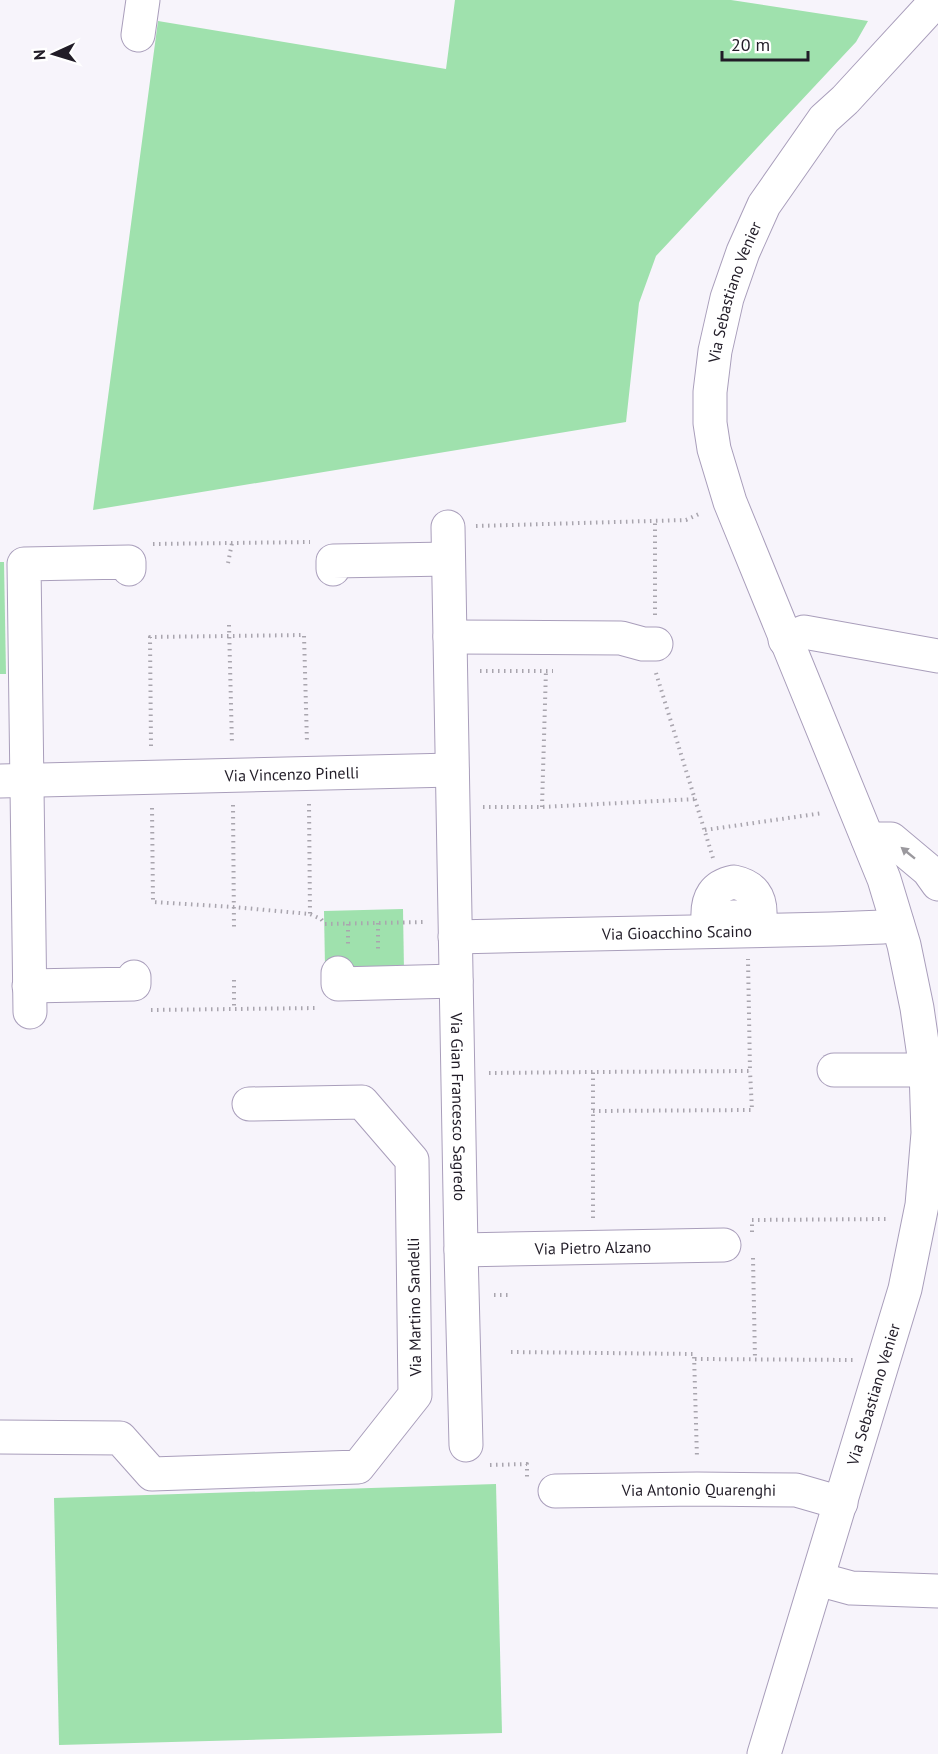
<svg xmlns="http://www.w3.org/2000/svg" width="938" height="1754" font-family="'PT Sans',sans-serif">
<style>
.green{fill:#9fe1ad}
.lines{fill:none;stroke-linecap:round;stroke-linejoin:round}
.minor-casing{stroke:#a99ebb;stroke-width:35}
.path{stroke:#a9a5ae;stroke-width:4;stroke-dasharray:1.5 4.5;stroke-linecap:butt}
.minor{stroke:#fff;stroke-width:33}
.oneway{fill:#9b999e}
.labels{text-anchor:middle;stroke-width:5;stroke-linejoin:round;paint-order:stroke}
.street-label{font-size:16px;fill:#211c27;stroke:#fff}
</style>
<rect width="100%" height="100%" fill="#f7f4fb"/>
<g class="green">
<polygon points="455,0 731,0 868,21 856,42 656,256 639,303 626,422 93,510 158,21 446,69"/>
<polygon points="0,562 4,562 6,674 0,674"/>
<polygon points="403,909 404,971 325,967 324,911"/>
<polygon points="496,1484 502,1733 59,1745 54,1498"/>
</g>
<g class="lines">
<defs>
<g id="minor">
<polyline points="138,35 143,0"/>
<path id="s1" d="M448 527 461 1250 466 1445"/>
<polyline points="333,569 333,561 448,559"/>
<polyline points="450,637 621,638 643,644 656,644"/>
<polyline points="785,640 804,632 938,656"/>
<path id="s2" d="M0 781 452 770"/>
<polyline points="868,839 891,839 928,870 938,884"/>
<path d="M734 882C753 886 761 897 760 916L708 918C707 898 714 886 734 882Z"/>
<path id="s3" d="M455 937 830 929 883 927 897 923"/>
<polyline points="338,973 338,984 456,981"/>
<polyline points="29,986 134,984 134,977"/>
<polyline points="30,1012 24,564 129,562 129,569"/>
<polyline points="834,1070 926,1070"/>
<path id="s4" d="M461 1250 724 1245"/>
<polyline points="0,1437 120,1438 152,1474 358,1467 415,1395 412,1160 362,1102 249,1104"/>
<path id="s5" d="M555 1491 697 1489 796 1490 841 1503"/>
<polyline points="818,1579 851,1588 938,1591"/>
<path id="s6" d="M764 1754 905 1289 922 1205 928 1133 926 1070 917 1008 904 945 884 879 730 502 714 449 710 423V392L715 351 727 298 743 252 764 205 824 119 845 100 937 0"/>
</g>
</defs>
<use href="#minor" class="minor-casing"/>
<g class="path">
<polyline points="476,526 686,520 701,513"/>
<polyline points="153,544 310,542"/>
<polyline points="228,563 232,543"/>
<polyline points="655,615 655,520"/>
<polyline points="229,625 232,745"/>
<polyline points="480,671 553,671"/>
<polyline points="656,673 713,858"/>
<polyline points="151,746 150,637 304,635 307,743"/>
<polyline points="309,804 310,914"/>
<polyline points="233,805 234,928"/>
<polyline points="483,807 542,807 696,799"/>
<polyline points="542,807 546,669"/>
<polyline points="152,808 153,902 233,907 310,914 321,919 325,924 425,922"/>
<polyline points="705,830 823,813"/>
<polyline points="378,923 378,952"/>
<polyline points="348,924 348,944"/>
<polyline points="234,980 234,1009"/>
<polyline points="151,1010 318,1008"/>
<polyline points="489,1073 593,1072"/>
<polyline points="593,1111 752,1110 750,1071"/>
<polyline points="593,1218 593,1072 750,1071 748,959"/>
<polyline points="752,1232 752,1220 888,1219"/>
<polyline points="753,1258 755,1359"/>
<polyline points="494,1295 509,1295"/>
<polyline points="511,1352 694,1354 697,1458"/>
<polyline points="695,1359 853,1360"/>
<polyline points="490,1465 527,1464 527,1477"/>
</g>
<use href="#minor" class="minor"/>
</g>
<defs><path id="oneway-solid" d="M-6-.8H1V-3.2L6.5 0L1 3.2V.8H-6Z" transform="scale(1.5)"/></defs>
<use class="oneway" href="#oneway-solid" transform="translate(908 853) rotate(-141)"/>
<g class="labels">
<g class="street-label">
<text dy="6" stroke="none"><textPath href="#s6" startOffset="1526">Via Sebastiano Venier</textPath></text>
<text dy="6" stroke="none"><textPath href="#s2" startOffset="292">Via Vincenzo Pinelli</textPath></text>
<text dy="6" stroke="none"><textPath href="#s3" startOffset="222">Via Gioacchino Scaino</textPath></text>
<text dy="6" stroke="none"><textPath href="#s1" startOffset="580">Via Gian Francesco Sagredo</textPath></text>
<text dy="6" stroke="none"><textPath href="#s4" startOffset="132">Via Pietro Alzano</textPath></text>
<text transform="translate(414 1307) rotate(-91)" y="6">Via Martino Sandelli</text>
<text dy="6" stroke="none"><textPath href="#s6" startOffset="376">Via Sebastiano Venier</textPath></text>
<text dy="6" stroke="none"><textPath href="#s5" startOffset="144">Via Antonio Quarenghi</textPath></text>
</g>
</g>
<g transform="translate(54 54) rotate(266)" stroke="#ffffff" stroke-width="4.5" paint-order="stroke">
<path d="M0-4.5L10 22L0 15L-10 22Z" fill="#211c27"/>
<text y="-9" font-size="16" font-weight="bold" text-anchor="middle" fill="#211c27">N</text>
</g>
<path d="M722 51v9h86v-9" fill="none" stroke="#211c27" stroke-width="3"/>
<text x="731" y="51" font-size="18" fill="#211c27" stroke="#ffffff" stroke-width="4.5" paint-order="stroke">20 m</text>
</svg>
